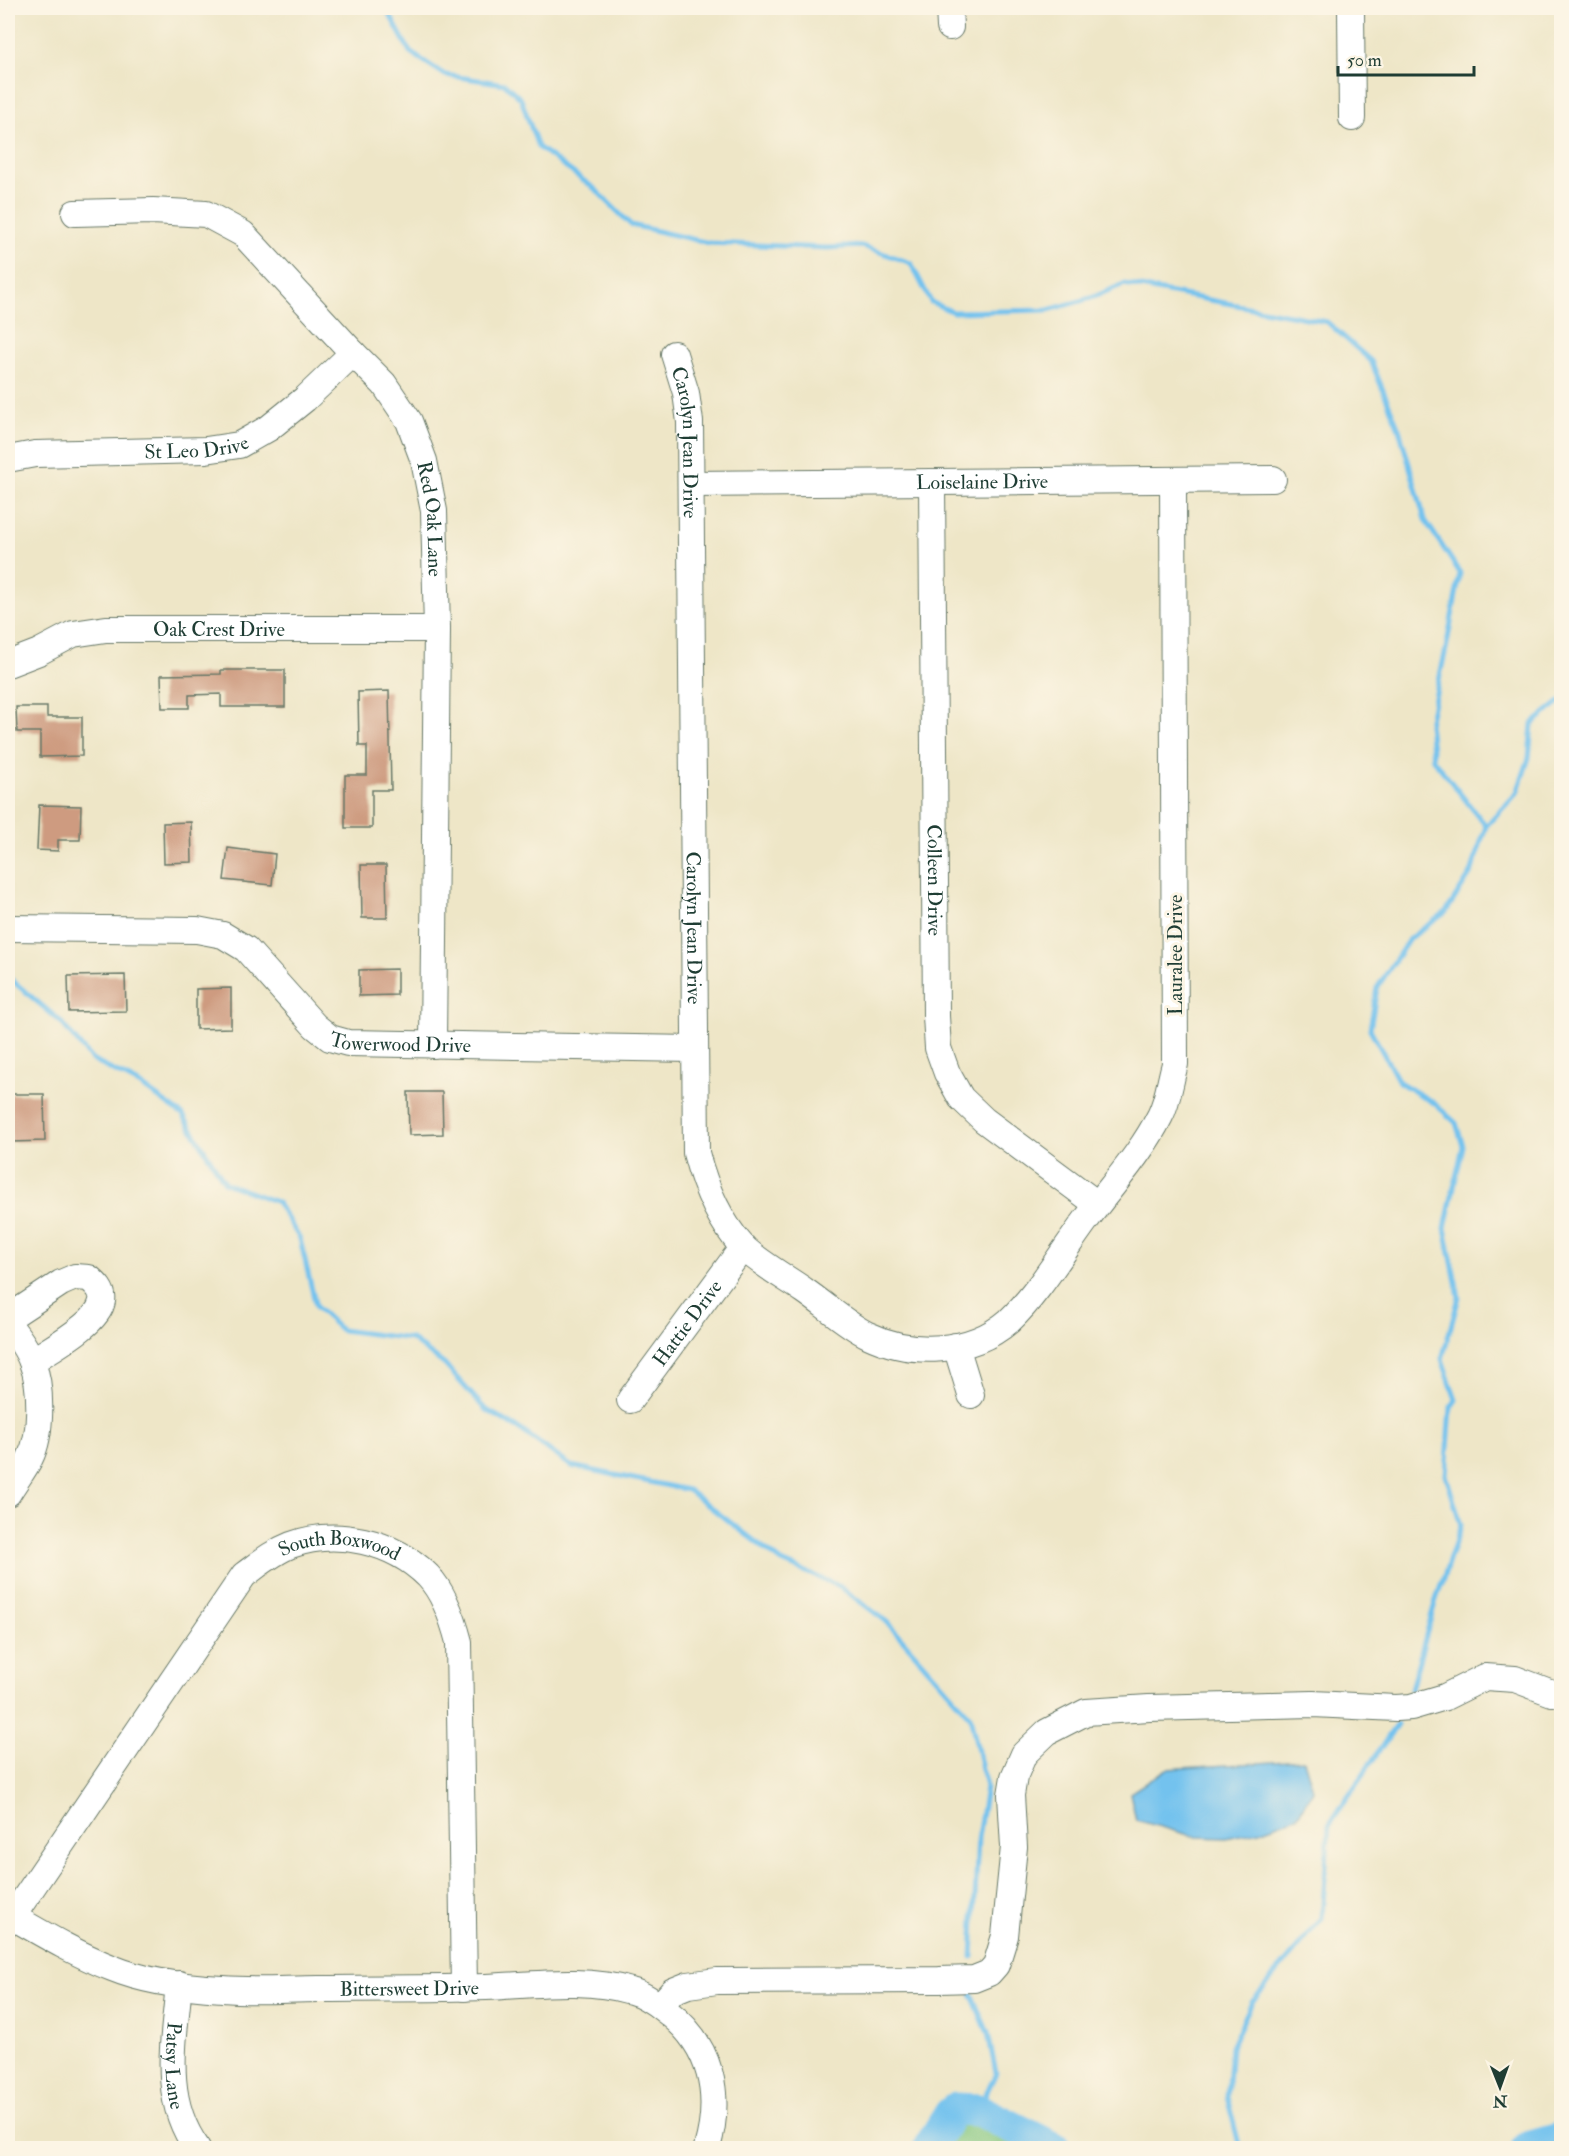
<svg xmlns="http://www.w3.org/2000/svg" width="1569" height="2156" font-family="'IM FELL Double Pica',serif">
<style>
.green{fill:#84c67e;stroke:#528259;stroke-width:1.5}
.water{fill:#73c2ee;stroke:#498091;stroke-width:1.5}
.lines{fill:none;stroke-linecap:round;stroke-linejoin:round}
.stream{stroke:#73c2ee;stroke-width:5}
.river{stroke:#73c2ee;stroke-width:33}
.building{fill:#ce9b80}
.minor-casing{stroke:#677867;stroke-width:28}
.minor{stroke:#fff;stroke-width:26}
.labels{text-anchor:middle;stroke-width:6;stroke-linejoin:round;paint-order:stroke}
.street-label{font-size:20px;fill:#1f3d34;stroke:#fcf5e5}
</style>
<rect width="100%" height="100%" fill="#fcf5e5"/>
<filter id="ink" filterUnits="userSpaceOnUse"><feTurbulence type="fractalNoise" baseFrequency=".0167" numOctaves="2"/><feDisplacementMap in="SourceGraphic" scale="12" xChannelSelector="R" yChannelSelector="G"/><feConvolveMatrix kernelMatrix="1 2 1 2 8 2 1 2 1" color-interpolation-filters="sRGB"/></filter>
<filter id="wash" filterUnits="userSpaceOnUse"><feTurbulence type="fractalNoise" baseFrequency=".008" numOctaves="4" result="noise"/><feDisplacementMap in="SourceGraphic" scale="24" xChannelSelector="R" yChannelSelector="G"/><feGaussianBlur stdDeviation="1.35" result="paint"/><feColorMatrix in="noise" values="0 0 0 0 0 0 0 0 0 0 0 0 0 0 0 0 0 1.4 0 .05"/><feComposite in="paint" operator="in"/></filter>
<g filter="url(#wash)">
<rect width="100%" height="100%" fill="#eee6c7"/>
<polygon class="green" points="967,2112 1015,2121 1063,2148 945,2148"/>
<polygon class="water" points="1304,1760 1313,1790 1297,1817 1259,1831 1226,1838 1196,1837 1136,1820 1130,1793 1167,1769"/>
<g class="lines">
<g class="stream">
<polyline points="386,8 410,52 445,75 505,84 521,99 538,147 595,189 631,225 709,243 827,248 862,246 911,263 931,302 953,312 1048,310 1091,298 1124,284 1327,322 1371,361 1399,429 1425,520 1460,573 1446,649 1429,724 1433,759 1486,826"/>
<polyline points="8,977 60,1021 92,1060 139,1084 183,1115 225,1183 277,1202 300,1239 316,1307 341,1330 411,1339 445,1365 485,1409 521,1430 571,1466 688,1490 782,1562 839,1586 886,1621 970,1716 986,1787 978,1837 972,1957"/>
<polyline points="1411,1689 1435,1603 1461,1525 1446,1475 1451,1407 1456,1400 1442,1359 1459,1297 1445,1228 1463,1146 1456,1123 1434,1103 1399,1082 1370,1029 1377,988 1409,939 1446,912 1471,873 1486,826 1517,793 1529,758 1532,724 1562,700"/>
<polyline points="970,1991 988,2033 996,2073 978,2110"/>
<polyline points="1240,2148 1227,2097 1231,2047 1252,2002 1322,1918 1329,1825 1397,1724"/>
</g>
<g class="river">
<polyline points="929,2148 950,2114 956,2109 978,2110 1054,2148"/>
<polyline points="1527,2148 1562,2138"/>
</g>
</g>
<g id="blocks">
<g class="building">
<polygon points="221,670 285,670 285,707 221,707 221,694 189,695 189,708 162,708 161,675 221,674"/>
<polygon points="389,691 391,790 372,790 372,828 345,828 345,775 367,775 367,746 359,746 358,692"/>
<polygon points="16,707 47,707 47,717 82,717 82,756 40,757 40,732 17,732"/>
<polygon points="39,805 81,806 80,840 58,840 58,851 37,850"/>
<polygon points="191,822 192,862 164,863 163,823"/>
<polygon points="228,848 275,854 272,885 224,880"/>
<polygon points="361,865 386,865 387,918 362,918"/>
<polygon points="397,969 397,995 359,996 359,970"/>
<polygon points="125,975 126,1011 69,1012 68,976"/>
<polygon points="231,988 231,1028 196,1029 196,989"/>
<polygon points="408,1092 442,1092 443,1134 409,1135"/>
<polygon points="10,1094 44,1094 45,1141 11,1142"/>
</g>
</g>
</g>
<g filter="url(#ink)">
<use href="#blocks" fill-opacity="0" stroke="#677867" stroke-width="1.5"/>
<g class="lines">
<defs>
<g id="minor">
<polyline points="949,8 950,27"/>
<polyline points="1351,8 1352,118"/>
<path id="s1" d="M75 213 153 211 206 214 243 234 353 353 384 384 409 421 424 461 434 511 437 629 433 1045"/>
<path id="s2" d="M674 354 686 393 690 422 696 1153C705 1187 718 1219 742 1246 755 1260 788 1279 805 1291 824 1304 848 1326 868 1335 912 1356 971 1354 1009 1321 1037 1295 1063 1251 1086 1220 1111 1186 1141 1154 1160 1116 1168 1101 1170 1081 1175 1064L1173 480"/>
<path id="s3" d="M8 459 35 454 206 450 239 445 269 428 305 399 353 353"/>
<path id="s4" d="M932 482 936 1016 938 1048 947 1073 961 1098 984 1120 1097 1204"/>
<path id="s5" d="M691 484 1273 479"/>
<path id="s6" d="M8 664 39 652 73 634 106 629H437"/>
<path id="s7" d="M8 928 197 930 223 935 246 949 315 1026 330 1038 348 1043 694 1049"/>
<path d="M8 1318 61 1283 75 1277 89 1278C96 1284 104 1291 102 1301 99 1323 50 1349 32 1361"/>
<path d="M8 1324C17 1335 27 1348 32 1362 42 1387 42 1434 30 1458 24 1470 15 1481 8 1493"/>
<polyline points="956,1346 971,1395"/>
<path id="s8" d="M630 1400 743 1247"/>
<path id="s9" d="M8 1914C41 1933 76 1954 112 1968 146 1982 187 1987 223 1989 255 1992 287 1989 319 1989 375 1988 431 1989 486 1987 533 1985 586 1977 631 1991 643 1994 656 2003 666 2011 712 2045 722 2096 707 2148"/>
<path id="s10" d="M8 1923 244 1575C259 1564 273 1552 291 1545 336 1528 393 1541 428 1576 444 1593 453 1619 459 1642L464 1988"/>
<path id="s11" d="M179 1984C174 2041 161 2098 197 2148"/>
<polyline points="660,2006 673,1991 688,1985 717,1981 939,1980 974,1979 989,1973 996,1965 1005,1936 1014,1847 1011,1795 1014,1777 1024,1754 1047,1732 1086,1712 1149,1708 1313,1704 1396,1708 1411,1707 1445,1697 1485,1677 1515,1679 1552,1693 1562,1692"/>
</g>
</defs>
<use href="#minor" class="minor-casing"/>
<use href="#minor" class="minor"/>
</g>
</g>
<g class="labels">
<g class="street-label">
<text dy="7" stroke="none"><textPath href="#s2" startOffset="90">Carolyn Jean Drive</textPath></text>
<text dy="7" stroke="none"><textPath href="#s3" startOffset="189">St Leo Drive</textPath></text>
<text dy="7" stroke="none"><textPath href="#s5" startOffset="291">Loiselaine Drive</textPath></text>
<text dy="7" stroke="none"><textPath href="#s1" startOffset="525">Red Oak Lane</textPath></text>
<text dy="7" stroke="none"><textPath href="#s6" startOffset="218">Oak Crest Drive</textPath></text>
<text dy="7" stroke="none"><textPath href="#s4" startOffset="398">Colleen Drive</textPath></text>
<text dy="7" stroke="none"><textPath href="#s2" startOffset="576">Carolyn Jean Drive</textPath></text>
<text transform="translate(1175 955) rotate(-90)" y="7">Lauralee Drive</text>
<text dy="7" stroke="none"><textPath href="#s7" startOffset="436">Towerwood Drive</textPath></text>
<text dy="7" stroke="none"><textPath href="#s8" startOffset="96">Hattie Drive</textPath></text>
<text dy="7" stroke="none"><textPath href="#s10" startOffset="526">South Boxwood</textPath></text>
<text dy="7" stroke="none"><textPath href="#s9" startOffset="417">Bittersweet Drive</textPath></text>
<text dy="7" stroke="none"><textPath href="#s11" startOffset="82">Patsy Lane</textPath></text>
</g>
</g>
<rect width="1569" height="2156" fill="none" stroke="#fcf5e5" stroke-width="30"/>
<g transform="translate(1500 2087) rotate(179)" stroke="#fcf5e5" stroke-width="4.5" paint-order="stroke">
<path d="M0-4.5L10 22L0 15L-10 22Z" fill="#1f3d34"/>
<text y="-9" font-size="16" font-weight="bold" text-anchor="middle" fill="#1f3d34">N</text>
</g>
<path d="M1338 66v9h136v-9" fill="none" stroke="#1f3d34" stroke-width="3"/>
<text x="1347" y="66" font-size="18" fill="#1f3d34" stroke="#fcf5e5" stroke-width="4.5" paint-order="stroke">50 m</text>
</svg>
